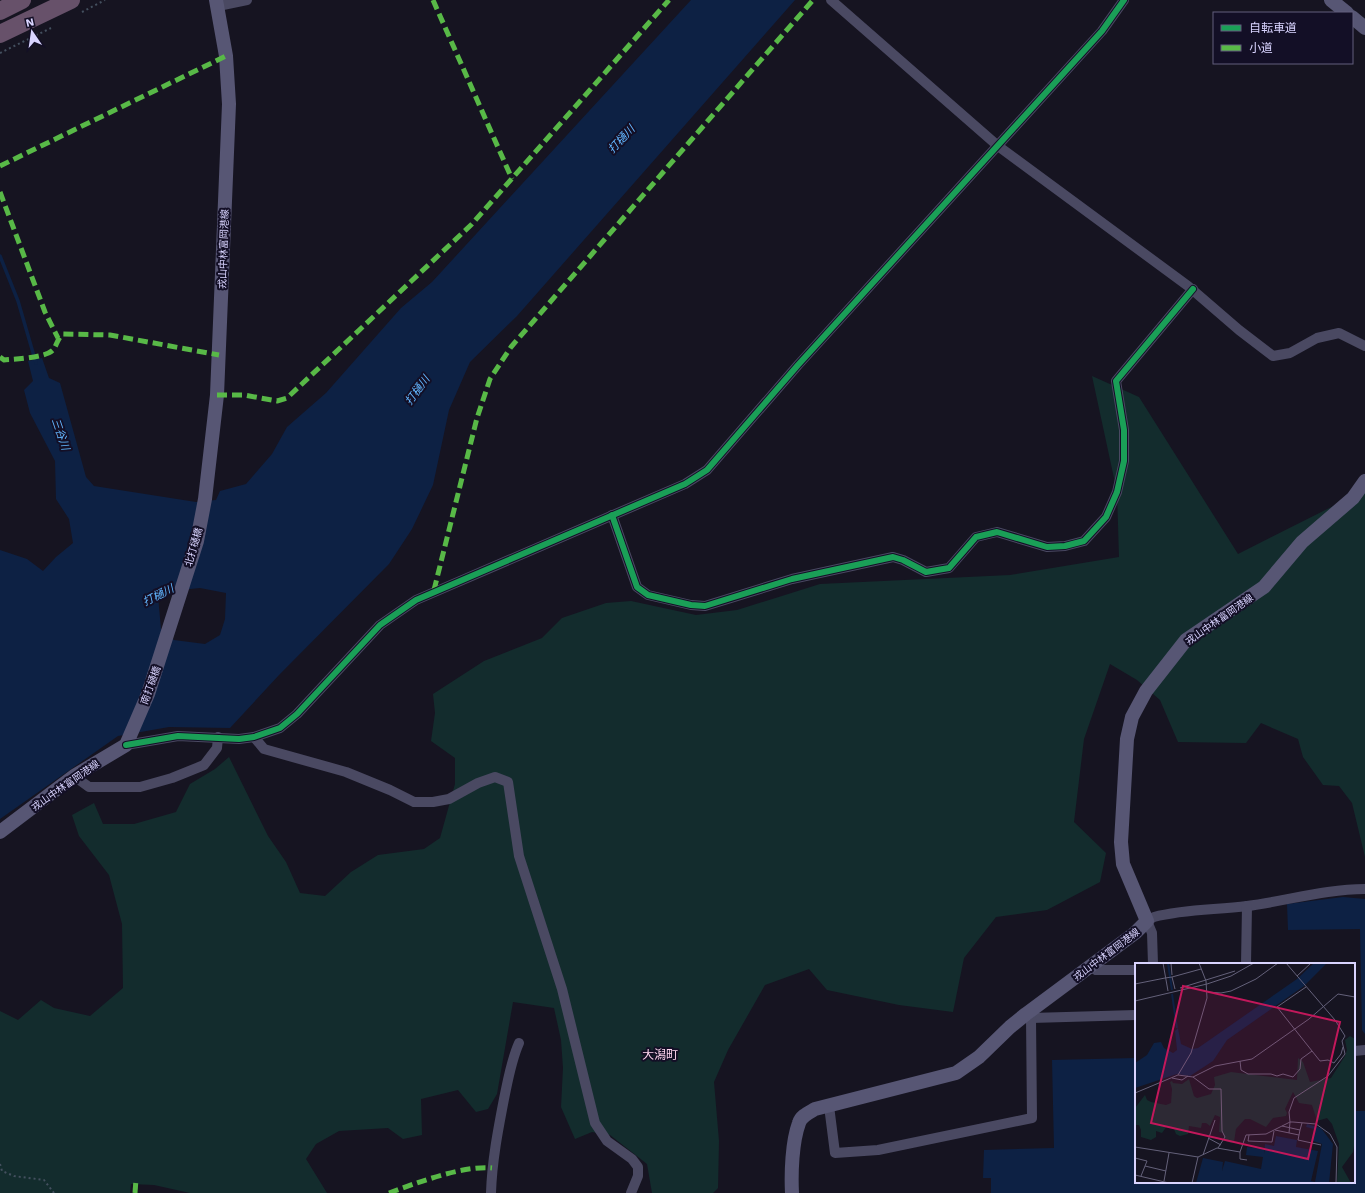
<svg xmlns="http://www.w3.org/2000/svg" width="1365" height="1193" font-family="'Work Sans','Noto Sans JP',sans-serif">
<style>
.green{fill:#132c2d}
.water{fill:#0d2144;fill-rule:evenodd}
.lines{fill:none;stroke-linecap:round;stroke-linejoin:round}
.stream{stroke:#0d2144;stroke-width:3.5}
.path{stroke:#44505f;stroke-width:2;stroke-dasharray:2 3;stroke-linecap:butt}
.street{stroke:#4a4962;stroke-width:10}
.secondary{stroke:#575674;stroke-width:14}
.highway{stroke:#67516a;stroke-width:18}
.quiet{stroke:#58b947;stroke-width:5;stroke-dasharray:10 5;stroke-linecap:butt}
.cycleway-casing{stroke:#130f26;stroke-width:8}
.cycleway{stroke:#1a9f57;stroke-width:6}
.labels{text-anchor:middle;stroke-width:4;stroke-linejoin:round;paint-order:stroke}
.street-label{font-size:10px;fill:#d9d4ff;stroke:#130f26}
.water-label{font-size:11px;font-style:italic;fill:#62b6ff;stroke:#130f26}
.quarter-label{font-size:12px;fill:#ffd6f0;stroke:#130f26}
.inset-river{fill:none;stroke:#0d2144;stroke-width:2}
.inset-road{fill:none;stroke:#64617a;stroke-width:1}
.view{fill:#c2185b;fill-opacity:0.15;stroke:#c2185b;stroke-width:2}
.inset-edge{fill:none;stroke:#d9d4ff;stroke-width:2}
</style>
<rect width="100%" height="100%" fill="#161421"/>
<polygon class="green" points="1092,376 1139,397 1238,554 1365,490 1365,857 1352,803 1339,786 1323,785 1303,757 1298,739 1261,723 1246,743 1178,742 1160,700 1137,680 1110,664 1084,739 1074,822 1106,853 1100,882 1047,910 996,917 964,958 953,1012 899,1005 827,990 809,969 765,985 728,1050 714,1082 719,1141 718,1188 713,1193 652,1193 647,1164 610,1135 592,1132 575,1139 561,1107 563,1068 561,1040 554,1008 513,1002 497,1094 488,1109 476,1112 458,1090 421,1099 422,1135 403,1139 388,1128 339,1131 316,1144 306,1159 327,1193 190,1193 154,1185 131,1184 130,1193 0,1193 0,1011 18,1020 41,1000 54,1008 90,1016 123,988 122,924 109,875 79,836 72,815 94,803 103,824 134,824 176,812 190,784 215,769 229,757 268,836 286,862 300,893 325,896 351,872 378,855 424,849 440,838 455,784 455,758 431,741 435,713 433,694 484,661 542,638 562,618 606,603 631,601 696,615 737,610 820,584 1010,575 1119,557 1117,492"/>
<g class="water">
<path d="M691 0H795L517 316 470 362 449 410 433 485 412 529 389 564 279 675 230 728 169 727 118 736 0 819V550L27 559 43 571 56 557 73 543 69 519 56 499 55 461 30 413 24 390 33 381 28 361 42 358 49 378 60 383 86 477 94 486 196 502 216 500 220 491 246 484 272 454 287 427 326 393 401 308 432 282ZM200 588 226 593 225 619 220 635 205 644 174 640 161 629 158 596 171 591Z"/>
<polygon points="1343,897 1365,899 1365,1034 1362,1030 1360,929 1288,930 1287,904"/>
<polygon points="1136,1058 1136,1182 1354,1182 1354,1111 1365,1111 1365,1193 991,1193 991,1178 983,1178 984,1150 1054,1148 1052,1060"/>
</g>
<g class="lines">
<polyline class="stream" points="0,256 18,301 36,363"/>
<g class="path">
<polyline points="82,12 105,0"/>
<polyline points="0,53 51,28"/>
<polyline points="0,1164 2,1171 14,1176 44,1180 54,1193"/>
</g>
<g class="street">
<polyline points="831,0 998,146 1188,286 1239,330 1273,356 1290,353 1317,338 1339,333 1365,346"/>
<polyline points="218,6 247,0"/>
<polyline points="612,515 637,587 648,595 691,605 705,606 792,579 893,557 903,560 926,572 949,568 976,537 997,532 1047,547 1065,546 1084,541 1106,517 1117,492 1124,461 1124,430 1116,381 1193,289"/>
<polyline points="254,737 264,749 346,772 390,790 414,802 433,802 449,799 478,783 495,777 508,782 519,856 562,989 595,1123 607,1141 632,1159 638,1167 638,1176 631,1193"/>
<polyline points="126,745 178,736 239,739 254,737 280,728 297,714 380,625 416,600 685,484 707,470 798,365 1102,31 1124,0"/>
<polyline points="74,776 89,787 140,787 172,778 204,765 217,748 218,737"/>
<path d="M1153 964 1152 933 1147 921 1154 917C1184 909 1216 910 1247 906 1287 901 1325 889 1365 889"/>
<polyline points="1246,964 1247,906"/>
<polyline points="1090,966 1096,970 1136,970"/>
<polyline points="1031,1018 1136,1015"/>
<polyline points="1354,1051 1365,1050"/>
<polyline points="829,1106 835,1153 878,1150 1032,1118 1031,1018 1026,1014"/>
<path d="M491 1193C492 1161 498 1130 504 1099 508 1080 511 1061 519 1043"/>
</g>
<g class="secondary">
<polyline points="1331,0 1347,13"/>
<polyline points="1352,17 1365,28"/>
<polyline points="0,832 74,776 126,745 148,694 197,541 205,499 217,395 229,104 226,56 216,0"/>
<path d="M792 1193C791 1173 792 1142 799 1123 801 1116 808 1113 815 1109L956 1073 979 1057 1010 1027 1026 1014 1135 933 1147 921 1123 864 1121 842 1127 739 1132 717 1146 691 1186 640 1264 587 1302 542 1353 498 1365 481"/>
</g>
<g class="highway">
<polyline points="0,11 22,0"/>
<polyline points="0,34 71,0"/>
</g>
<g class="quiet">
<polyline points="433,0 512,179"/>
<polyline points="0,166 226,56"/>
<polyline points="0,192 45,312 58,338"/>
<path d="M0 357 4 360C15 359 45 358 53 350 57 345 57 339 63 334L110 335 219 355"/>
<polyline points="217,395 244,395 277,401 287,398 472,224 669,0"/>
<polyline points="434,590 477,418 490,379 511,347 813,0"/>
<polyline points="135,1193 136,1179"/>
<path d="M389 1193C416 1183 464 1165 492 1168"/>
</g>
<defs>
<g id="cycleway">
<polyline points="612,515 637,587 648,595 691,605 705,606 792,579 893,557 903,560 926,572 949,568 976,537 997,532 1047,547 1065,546 1084,541 1106,517 1117,492 1124,461 1124,430 1116,381 1193,289"/>
<polyline points="126,745 178,736 239,739 254,737 280,728 297,714 380,625 416,600 685,484 707,470 798,365 1102,31 1124,0"/>
</g>
</defs>
<use href="#cycleway" class="cycleway-casing"/>
<use href="#cycleway" class="cycleway"/>
</g>
<g class="labels">
<g class="street-label">
<text transform="translate(223 249) rotate(-88)" y="4">戎山中林富岡港線</text>
<text transform="translate(193 547) rotate(-74)" y="4">北打樋橋</text>
<text transform="translate(1219 619) rotate(-35)" y="4">戎山中林富岡港線</text>
<text transform="translate(150 685) rotate(-70)" y="4">南打樋橋</text>
<text transform="translate(65 785) rotate(-35)" y="4">戎山中林富岡港線</text>
<text transform="translate(1106 954) rotate(-37)" y="4">戎山中林富岡港線</text>
</g>
<g class="water-label">
<text transform="translate(621 139) rotate(-47)" y="4">打樋川</text>
<text transform="translate(417 390) rotate(-54)" y="4">打樋川</text>
<text transform="translate(61 434) rotate(71)" y="4">三谷川</text>
<text transform="translate(158 595) rotate(-27)" y="4">打樋川</text>
</g>
<g class="quarter-label">
<text x="660" y="1059">大潟町</text>
</g>
</g>
<g transform="translate(1135 963)">
<rect width="220" height="220" fill="#161421"/>
<path d="M215 73 220 76V178L218 189 207 204 216 220H202L204 181 197 161 192 155 182 158 177 142 164 140 158 129 150 146 152 150 151 153 138 155 131 164 115 156H110L101 166 99 179 96 180 91 178 88 170 84 169 85 154 80 152 75 163 71 160H67L66 165 54 163 53 171 45 173 41 171 39 166 32 163 27 170 21 168V174L16 177 6 174V167L4 162H0V145L10 132 12 137 16 139 31 142 36 140 37 126 35 119 37 118 38 120 47 121 54 116 59 133 62 135 76 131 80 122 79 114 96 109 162 117 163 95 168 99 175 119 196 115 210 93 212 87 210 77Z" fill="#132c2d"/>
<path d="M179 0H192L169 23 92 77 78 98 55 113 42 111 0 125V100L12 92 19 80 26 79 29 85 38 90 42 87 40 68 43 65 46 81 57 86 63 85 162 16ZM172 161 186 165 198 181 194 220H61L68 195 88 199 87 208 90 198 126 206 128 194 111 192 112 184 129 186V191L130 181 139 183 141 173 162 177 161 184 183 188 176 218 180 219 187 181 178 178 179 166 171 164Z" fill="#0d2144"/>
<path class="inset-river" d="M33 0 37 27M37 31 42 65"/>
<path class="inset-road" d="M28 0 33 28M36 0 37 12M151 0 200 57 210 73M162 13 176 0M37 14 66 6M30 15 37 14 40 26M0 21 30 15M171 24 142 44 185 98 193 97 199 100 206 91 208 84M45 25 100 8M73 29 86 30 96 28 121 16 143 0M0 38 72 21 96 13 119 0M105 98 106 107 113 111H136L142 113 148 111 158 114 165 106 166 96 177 88M43 112 58 114 74 126H86L87 168 90 174 83 185M58 114 80 103 117 96 174 56 203 31 220 34M37 115 47 117 53 113M0 130 43 112 56 90 72 35 71 18 64 0M147 163 165 167 167 160M140 167 164 172M165 167 163 177 186 182M154 170 155 159H158L181 161 195 171 202 184 201 220M114 172 113 178 137 179 139 168M73 175 86 182M0 184 63 194 82 185 105 189 111 172 131 171 155 159 154 149 159 135 193 113 210 91 207 78 210 73M105 189V196L112 197M68 192 80 157M0 195 12 198 10 203M0 212 34 220M6 213 10 203 31 208M29 218 34 190M57 220 63 194"/>
<path class="view" d="M48 23 205 59 173 196 16 160Z"/>
<rect width="220" height="220" class="inset-edge"/>
</g>
<rect x="1213" y="12" width="140" height="52" fill="#130f26" stroke="#625e7d"/>
<rect x="1221" y="25" width="20" height="6" fill="#1a9f57" stroke="#625e7d"/>
<text x="1249" y="32" font-size="12" fill="#d9d4ff">自転車道</text>
<rect x="1221" y="45" width="20" height="6" fill="#58b947" stroke="#625e7d"/>
<text x="1249" y="52" font-size="12" fill="#d9d4ff">小道</text>
<g transform="translate(32 32) rotate(347)" stroke="#130f26" stroke-width="3" paint-order="stroke">
<path d="M0-3L7 15L0 10L-7 15Z" fill="#d9d4ff"/>
<text y="-6" font-size="11" font-weight="bold" text-anchor="middle" fill="#d9d4ff">N</text>
</g>
</svg>
